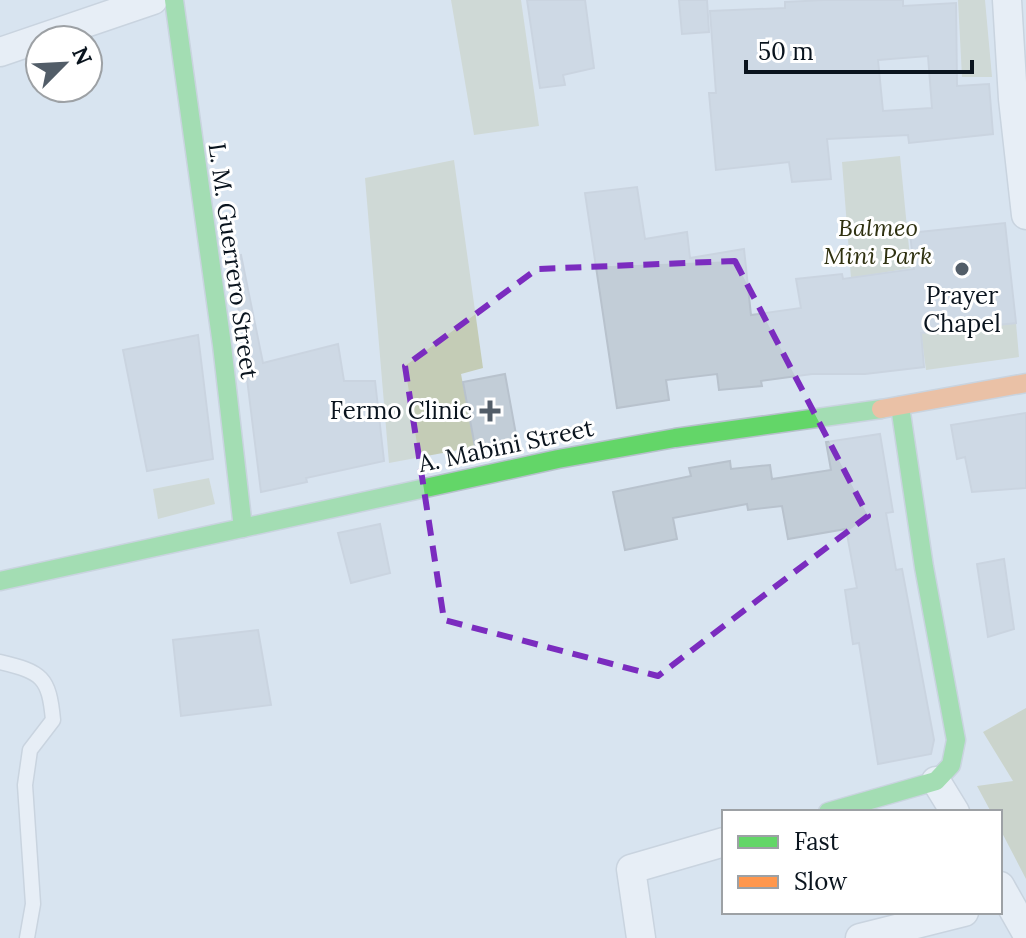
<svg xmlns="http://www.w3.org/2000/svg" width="1026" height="938" font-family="Lora,serif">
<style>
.green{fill:#c4ccb6}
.forest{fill:#bac29f}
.building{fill:#c2cdd7;stroke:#b8c2cd;stroke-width:2;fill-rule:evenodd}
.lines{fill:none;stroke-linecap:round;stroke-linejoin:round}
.lane-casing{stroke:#b6c0cb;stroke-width:17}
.street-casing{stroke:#b6c0cb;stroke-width:31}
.fast-casing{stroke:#b6c0cb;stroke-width:21}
.slow-casing{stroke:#b6c0cb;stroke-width:21}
.lane{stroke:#f9fbfd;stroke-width:14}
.street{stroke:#f9fbfd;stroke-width:28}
.fast{stroke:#63d668;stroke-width:18}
.slow{stroke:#ff974d;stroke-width:18}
.marked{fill:none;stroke:#7b2cbf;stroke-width:6;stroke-dasharray:16 10;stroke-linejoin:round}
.poi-dot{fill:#525d68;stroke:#fff;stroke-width:3}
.labels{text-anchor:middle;stroke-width:6;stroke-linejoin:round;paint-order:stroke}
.park-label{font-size:24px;font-style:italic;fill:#2f3110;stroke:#fff}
.street-label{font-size:24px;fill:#0a141e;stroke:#fff}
.poi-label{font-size:24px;fill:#0a141e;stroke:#fff}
</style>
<rect width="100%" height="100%" fill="#d8e4f0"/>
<g class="green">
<polygon points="451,0 521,0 539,126 474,135"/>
<polygon points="958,0 985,0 992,77 962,77"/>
<polygon points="900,156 911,268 851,278 842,162"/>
<polygon points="454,160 483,368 461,374 475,447 389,463 365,178"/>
<polygon points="1016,323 1019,357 926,370 921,333"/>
<polygon points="209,478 215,504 158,519 153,489"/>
</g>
<polygon class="forest" points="1026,708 1026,879 1000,829 1000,812 991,812 977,786 1013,781 983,732"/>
<g class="building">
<polygon points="527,0 585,0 594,68 563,75 565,85 540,88"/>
<polygon points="679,0 707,0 709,32 682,34"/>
<path d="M825 0H903V6L956 3 957 86 989 84 993 134 909 143 908 135 827 139 831 179 792 182 789 162 716 170 709 93H716L710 11 785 8V2ZM928 56 932 108 883 111 878 60Z"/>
<polygon points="637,187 645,239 687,232 690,258 744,249 751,315 801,308 796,279 842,274 843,279 914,269 910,233 1005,223 1016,323 921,333 924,367 865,374 812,374 761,381 762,386 719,390 717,374 666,380 669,400 617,408 585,193"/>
<polygon points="241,255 263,363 338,344 344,381 375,381 384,461 306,478 307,482 261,492 232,257"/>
<polygon points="198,335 213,459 147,471 123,350"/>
<polygon points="505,374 517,440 475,447 463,382"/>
<polygon points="1026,413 1026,488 972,492 965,457 957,459 951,425"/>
<polygon points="880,434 893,512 886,513 896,570 902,569 934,740 931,754 878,764 859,643 853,644 845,590 857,588 846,529 788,539 782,506 748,510 747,504 673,518 677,539 625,550 613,492 691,476 689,468 730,461 731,469 770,465 772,479 831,470 826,442"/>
<polygon points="380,524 390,573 351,583 338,533"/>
<polygon points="1004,559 1014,629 988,637 977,564"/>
<polygon points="258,630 271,705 181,716 173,640"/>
</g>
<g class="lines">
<defs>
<path id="lane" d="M0 662C42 672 49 677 53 720L30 750 25 785 33 904 27 938"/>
<g id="street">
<polyline points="1007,0 1013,99 1026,215"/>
<polyline points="0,52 153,0"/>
<polyline points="936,781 955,812"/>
<polyline points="1000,886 1026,932"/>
<polyline points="641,938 631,869 724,842"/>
<polyline points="860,938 964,912"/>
</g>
<g id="fast">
<polyline points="174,0 222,345 243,528"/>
<polyline points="0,581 558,459 675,438 881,409"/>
<polyline points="828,812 936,781 951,765 956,740 924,567 900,406"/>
</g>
<polyline id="slow" points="881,409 1026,383"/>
</defs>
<use href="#lane" class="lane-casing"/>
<use href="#street" class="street-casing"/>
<use href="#fast" class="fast-casing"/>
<use href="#slow" class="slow-casing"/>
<use href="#lane" class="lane"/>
<use href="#street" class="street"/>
<use href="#fast" class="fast"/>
<use href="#slow" class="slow"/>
</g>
<path d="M0 0H1026V938H0ZM735 261 868 516 658 676 444 620 405 366 537 269Z" fill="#d8e4f0" fill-opacity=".55" fill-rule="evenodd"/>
<path class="marked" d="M735 261 868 516 658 676 444 620 405 366 537 269Z"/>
<g class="poi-dot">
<circle cx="962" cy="269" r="8"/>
<path d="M486 399h8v8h8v8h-8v8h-8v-8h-8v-8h8z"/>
</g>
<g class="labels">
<g class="park-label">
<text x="878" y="236">Balmeo<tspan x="878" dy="28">Mini Park</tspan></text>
</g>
<g class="street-label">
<text transform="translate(233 261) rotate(82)" y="8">L. M. Guerrero Street</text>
<text transform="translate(506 446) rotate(-12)" y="8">A. Mabini Street</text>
</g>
<g class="poi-label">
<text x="962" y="304">Prayer<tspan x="962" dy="28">Chapel</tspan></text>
<text x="472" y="419" text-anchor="end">Fermo Clinic</text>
</g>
</g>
<rect x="722" y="810" width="280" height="104" fill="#ffffff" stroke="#9da1a5" stroke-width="2"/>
<rect x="738" y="836" width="40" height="12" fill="#63d668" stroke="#9da1a5" stroke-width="2"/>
<text x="794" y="850" font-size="24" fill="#0a141e">Fast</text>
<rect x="738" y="876" width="40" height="12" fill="#ff974d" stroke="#9da1a5" stroke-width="2"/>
<text x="794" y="890" font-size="24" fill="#0a141e">Slow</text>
<g transform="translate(64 64) rotate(66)"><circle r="38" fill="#ffffff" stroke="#9da1a5" stroke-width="2"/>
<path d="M0-6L14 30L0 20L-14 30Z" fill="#525d68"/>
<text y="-12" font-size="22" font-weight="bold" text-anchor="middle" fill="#0a141e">N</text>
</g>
<path d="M746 60v12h226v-12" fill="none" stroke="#0a141e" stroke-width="4"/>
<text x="758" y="60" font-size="24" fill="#0a141e" stroke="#ffffff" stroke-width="6" paint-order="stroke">50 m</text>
</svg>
